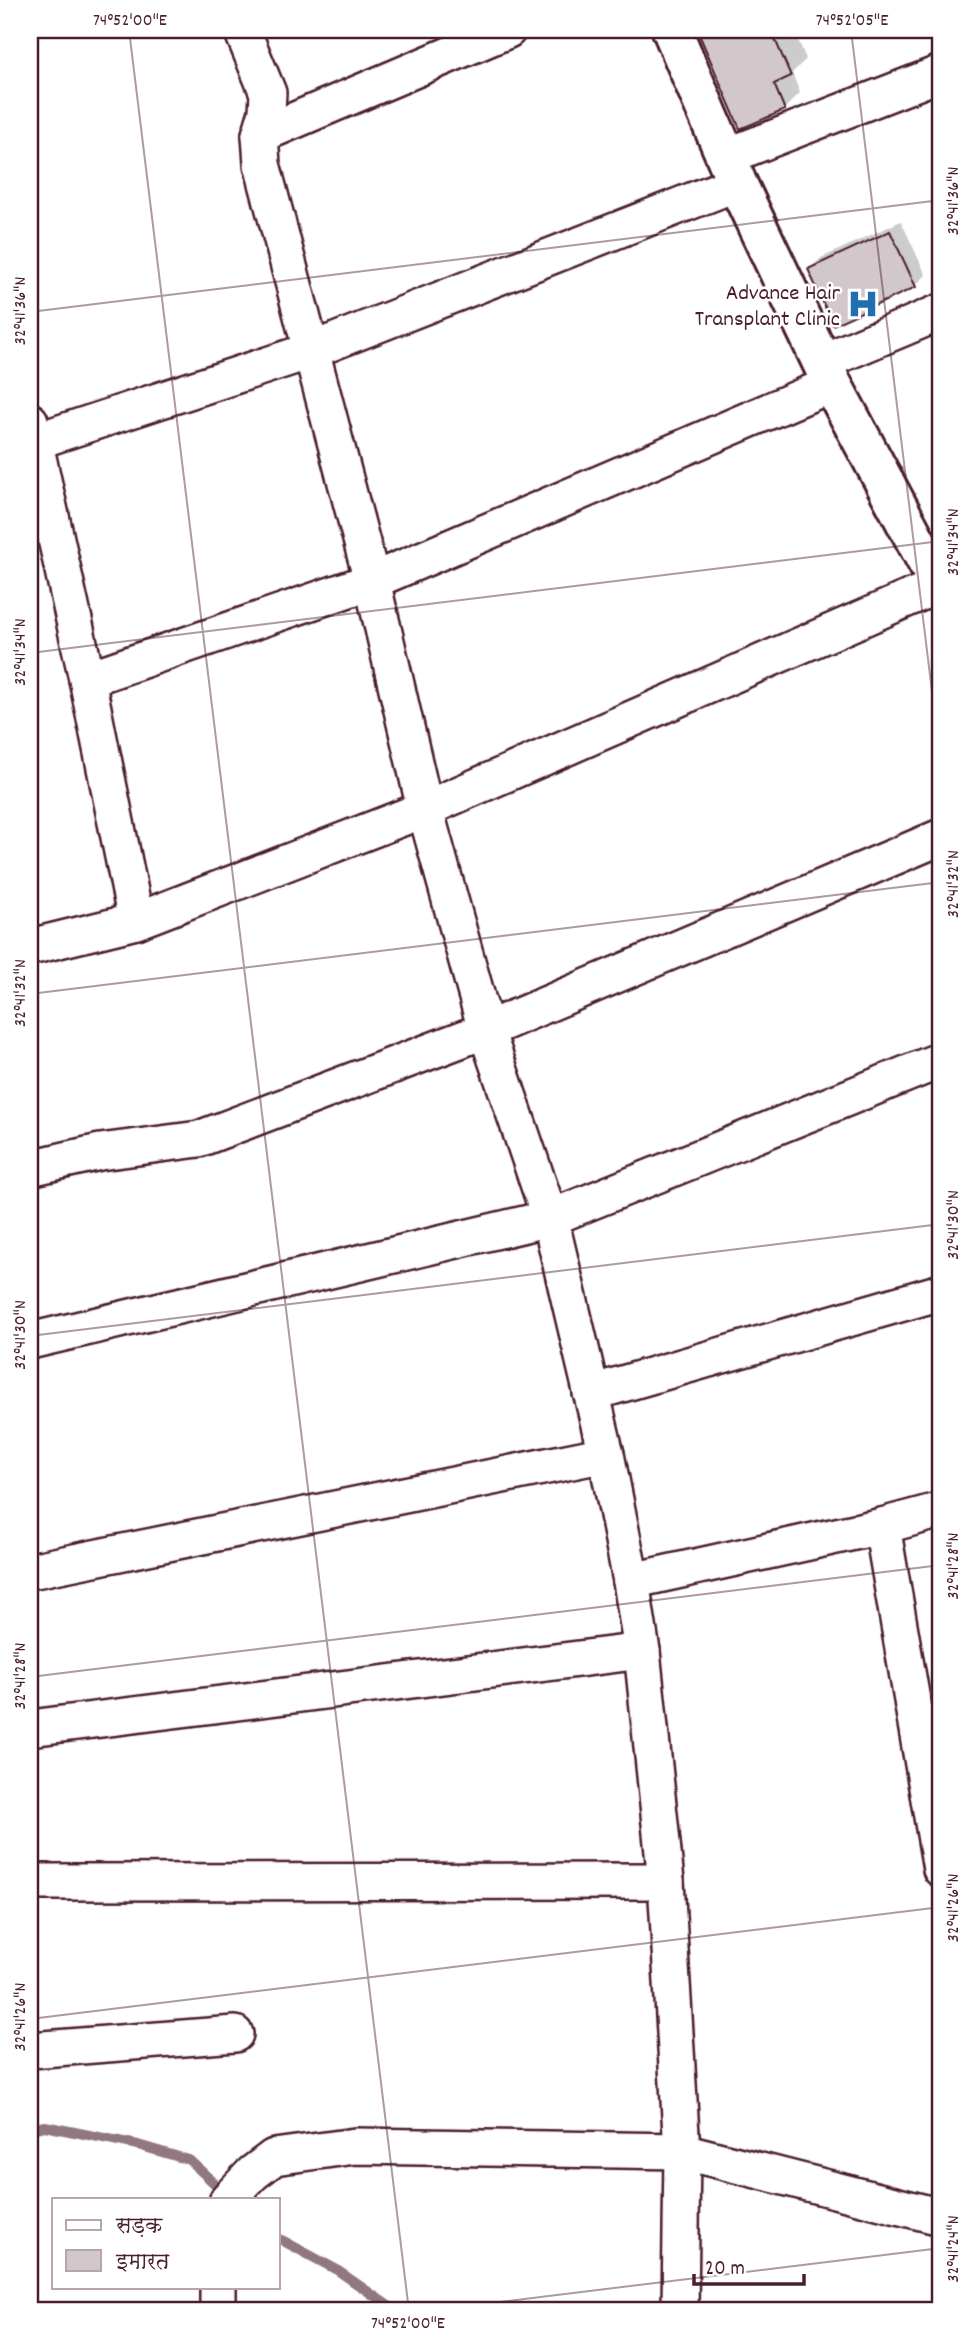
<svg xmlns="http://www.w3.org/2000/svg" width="971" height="2341" font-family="Dekko,'Playpen Sans Deva',sans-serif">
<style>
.shadow{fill:#0003}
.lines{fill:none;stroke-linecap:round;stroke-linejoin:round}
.stream{stroke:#91787e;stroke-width:10}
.building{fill:#d2c7cb;stroke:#4a1f2b;stroke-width:2}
.minor-casing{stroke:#4a1f2b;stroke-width:40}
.tertiary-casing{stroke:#4a1f2b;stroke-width:44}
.minor{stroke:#fff;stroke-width:35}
.tertiary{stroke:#fff;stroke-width:38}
.ticks{fill:none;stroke:#4a1f2b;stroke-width:2;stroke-opacity:0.45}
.labels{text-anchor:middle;stroke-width:5;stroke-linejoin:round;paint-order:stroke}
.poi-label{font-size:23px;fill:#4a1f2b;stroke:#fff;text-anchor:end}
.neatline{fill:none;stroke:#4a1f2b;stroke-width:2.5}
.ticks-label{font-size:18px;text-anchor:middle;fill:#4a1f2b}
</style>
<rect width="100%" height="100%" fill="#fff"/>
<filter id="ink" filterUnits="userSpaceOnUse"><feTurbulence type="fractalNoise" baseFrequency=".0143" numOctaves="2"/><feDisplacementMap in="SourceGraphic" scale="14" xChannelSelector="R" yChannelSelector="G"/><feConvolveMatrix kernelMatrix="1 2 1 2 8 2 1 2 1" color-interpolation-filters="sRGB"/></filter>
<g filter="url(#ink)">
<g class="shadow">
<polygon points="703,30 794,30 806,59 792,73 800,93 784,109 700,32"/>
<polygon points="901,221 926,275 915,286 810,269 821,258"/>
</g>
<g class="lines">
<g class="stream">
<polyline points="30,2129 45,2126 138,2145 189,2160 225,2193"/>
<polyline points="278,2238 337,2270 396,2311"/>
</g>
</g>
<g class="building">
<polygon points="703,30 771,30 791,76 774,84 785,110 740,129 698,32"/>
<polygon points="890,231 916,287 833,325 808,269"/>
</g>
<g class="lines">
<defs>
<g id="minor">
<polyline points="242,30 268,93 267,112 260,135 262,164 372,581 425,809 486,1030 550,1218 606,1454 631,1581 882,1526 941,1510"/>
<polyline points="260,135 508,30"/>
<polyline points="725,157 941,73"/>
<polyline points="822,362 941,312"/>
<polyline points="30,421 87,679"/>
<polyline points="30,443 310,351 737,183"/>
<polyline points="136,921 425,809 939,585"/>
<polyline points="30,947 136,921 87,679 372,581 832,384"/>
<polyline points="30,1168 100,1152 199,1139 486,1030 941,837"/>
<polyline points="30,1341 550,1218 941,1060"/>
<polyline points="591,1393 941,1292"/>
<polyline points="882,1526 941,1869"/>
<polyline points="30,1571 606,1454"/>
<polyline points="631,1581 642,1651 666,1881 682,2151 680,2311"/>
<polyline points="30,1728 642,1651"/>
<polyline points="30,1882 666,1881"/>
<polyline points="30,2050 235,2034"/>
<polyline points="228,2199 253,2173 274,2157 355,2146 682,2151 941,2217"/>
<polyline points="218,2287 218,2311"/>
</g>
<polyline id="tertiary" points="672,30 737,183 832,384 941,588"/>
</defs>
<use href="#minor" class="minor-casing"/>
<use href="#tertiary" class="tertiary-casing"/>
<use href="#minor" class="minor"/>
<use href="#tertiary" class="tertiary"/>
</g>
</g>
<path class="ticks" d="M129 30 409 2311M851 30 941 765M30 312 941 200M30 653 941 541M30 994 941 882M30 1336 941 1224M30 1677 941 1565M30 2019 941 1907M426 2311 941 2248"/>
<defs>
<symbol id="hospital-bare" viewBox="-9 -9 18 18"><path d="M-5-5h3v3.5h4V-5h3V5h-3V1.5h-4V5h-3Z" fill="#1f6fb2" stroke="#fff" stroke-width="2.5" paint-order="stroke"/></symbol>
</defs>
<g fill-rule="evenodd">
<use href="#hospital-bare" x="841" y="282" width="44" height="44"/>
</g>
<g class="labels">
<g class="poi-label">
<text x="840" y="299">Advance Hair<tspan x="840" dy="26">Transplant Clinic</tspan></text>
</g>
</g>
<rect width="971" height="2341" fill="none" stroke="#fff" stroke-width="77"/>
<rect x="52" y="2198" width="228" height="91" fill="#ffffff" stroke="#b7a5aa" stroke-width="2"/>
<rect x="66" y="2220" width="35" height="10" fill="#ffffff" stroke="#b7a5aa" stroke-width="2"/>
<text x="116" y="2232" font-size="21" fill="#4a1f2b">सड़क</text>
<rect x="66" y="2250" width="35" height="21" fill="#d2c7cb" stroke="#b7a5aa" stroke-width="2"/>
<text x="116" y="2268" font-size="21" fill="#4a1f2b">इमारत</text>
<path d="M694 2274v10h110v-10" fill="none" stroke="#4a1f2b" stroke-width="3.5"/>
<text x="705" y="2274" font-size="21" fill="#4a1f2b" stroke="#ffffff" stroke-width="5" paint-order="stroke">20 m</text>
<rect x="38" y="38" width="894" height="2264" class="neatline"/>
<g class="ticks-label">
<text x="130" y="25">74°52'00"E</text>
<text x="852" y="25">74°52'05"E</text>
<text transform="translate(952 201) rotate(-90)" y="6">32°41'36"N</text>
<text transform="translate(19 311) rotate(-90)" y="6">32°41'36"N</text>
<text transform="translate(952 542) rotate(-90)" y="6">32°41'34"N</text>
<text transform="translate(19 652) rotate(-90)" y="6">32°41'34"N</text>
<text transform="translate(952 884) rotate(-90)" y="6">32°41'32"N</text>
<text transform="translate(19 993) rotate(-90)" y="6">32°41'32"N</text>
<text transform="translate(952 1225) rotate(-90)" y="6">32°41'30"N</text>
<text transform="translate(19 1335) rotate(-90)" y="6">32°41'30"N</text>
<text transform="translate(952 1566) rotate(-90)" y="6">32°41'28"N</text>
<text transform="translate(19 1676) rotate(-90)" y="6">32°41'28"N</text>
<text transform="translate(952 1908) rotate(-90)" y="6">32°41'26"N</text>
<text transform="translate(19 2017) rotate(-90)" y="6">32°41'26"N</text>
<text transform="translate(952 2249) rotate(-90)" y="6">32°41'24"N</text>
<text x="408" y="2328">74°52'00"E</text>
</g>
</svg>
